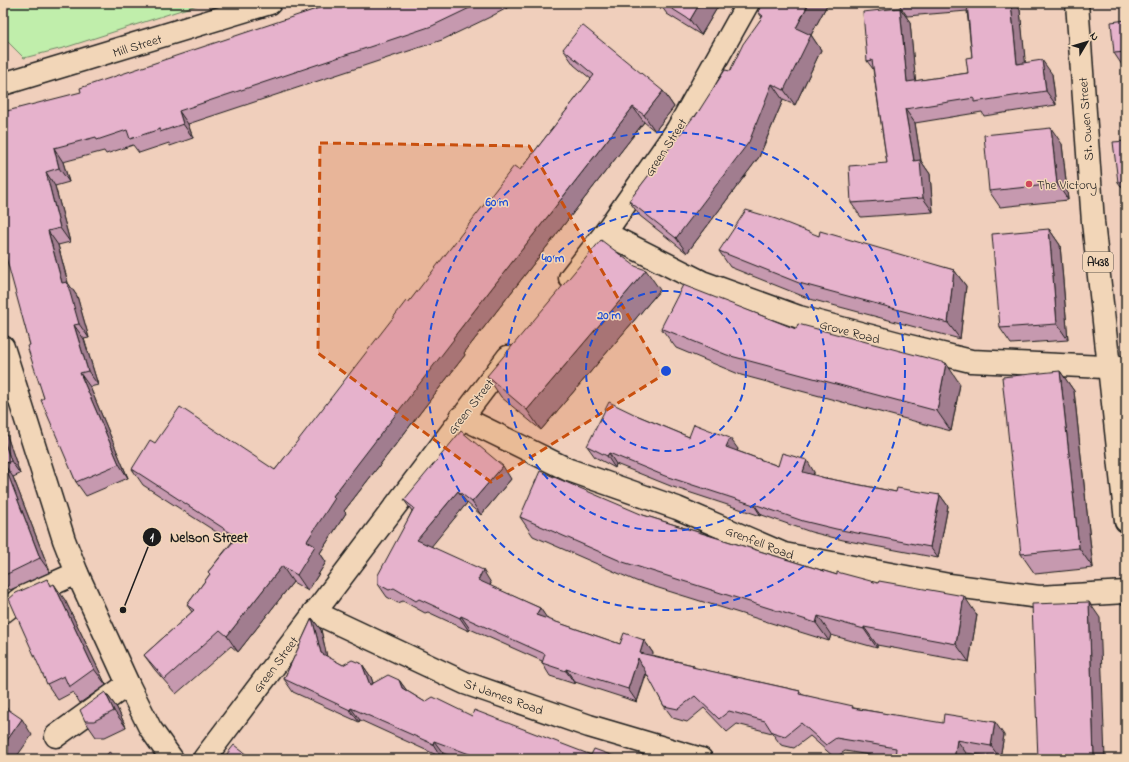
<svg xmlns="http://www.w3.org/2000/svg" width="1129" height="762" font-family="'Indie Flower',sans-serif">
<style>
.green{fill:#c0eeab;stroke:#6e8564}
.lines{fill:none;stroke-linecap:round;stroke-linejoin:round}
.minor-casing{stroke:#1c1c1c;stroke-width:25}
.highway-casing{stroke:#1c1c1c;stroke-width:25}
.minor{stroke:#f2d6b8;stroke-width:22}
.highway{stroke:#f2d6b8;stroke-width:22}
.wall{fill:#c699af;stroke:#1c1c1c}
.shaded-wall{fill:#a17d8f;stroke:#1c1c1c}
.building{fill:#e6b2cc;stroke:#1c1c1c}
.marked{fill:#c9500e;fill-opacity:0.2;stroke:#c9500e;stroke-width:3;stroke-dasharray:8 5;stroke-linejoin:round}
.ring{fill:none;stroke:#1d4ed8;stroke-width:2;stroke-dasharray:7 5}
.poi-dot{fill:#d1495b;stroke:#f2d6b8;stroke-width:1.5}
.labels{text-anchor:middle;stroke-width:3;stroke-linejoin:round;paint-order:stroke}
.shield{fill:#f2d6b8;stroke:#5c544b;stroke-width:1}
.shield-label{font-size:12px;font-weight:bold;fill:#1c1c1c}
.street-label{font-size:13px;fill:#1c1c1c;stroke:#f2d6b8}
.poi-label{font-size:13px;fill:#1c1c1c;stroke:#f2d6b8;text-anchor:start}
.centre{fill:#1d4ed8;stroke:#f2d6b8;stroke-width:2}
.ring-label{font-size:12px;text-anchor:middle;font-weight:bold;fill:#1d4ed8;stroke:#f2d6b8;stroke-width:3;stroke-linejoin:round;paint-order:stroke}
.leader{fill:none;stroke:#1c1c1c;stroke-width:1.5}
.callout-dot{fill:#1c1c1c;stroke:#f2d6b8;stroke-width:1.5}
.mark-label{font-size:12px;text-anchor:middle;font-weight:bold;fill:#fff}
.callout-label{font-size:14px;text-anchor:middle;font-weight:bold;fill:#1c1c1c;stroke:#f2d6b8;stroke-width:3;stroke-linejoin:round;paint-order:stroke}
</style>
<rect width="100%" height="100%" fill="#f0cfbc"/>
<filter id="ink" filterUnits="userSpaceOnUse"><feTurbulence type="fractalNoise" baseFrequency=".025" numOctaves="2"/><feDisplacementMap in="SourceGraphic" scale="8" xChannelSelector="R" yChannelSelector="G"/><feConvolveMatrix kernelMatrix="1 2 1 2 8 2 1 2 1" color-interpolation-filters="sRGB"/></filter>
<g filter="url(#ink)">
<polygon class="green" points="3,3 203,3 67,47 24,58 3,37"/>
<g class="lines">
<defs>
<g id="minor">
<polyline points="3,84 270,3"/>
<polyline points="605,233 702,282 799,317 901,344 971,361 1126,368"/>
<polyline points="570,278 605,233 677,130 748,3"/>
<polyline points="3,347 64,540 77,573 128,684 150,728 172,759"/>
<polyline points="461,417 569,470 677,508 784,554 949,585 1039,597 1126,592"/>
<polyline points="3,612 21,598 77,573"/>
<polyline points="314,612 465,683 589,726 701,759"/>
<polyline points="56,736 128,684"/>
<polyline points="204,759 508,357"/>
</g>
<polyline id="highway" points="1077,3 1093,222 1126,521"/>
</defs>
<use href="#minor" class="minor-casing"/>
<use href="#highway" class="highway-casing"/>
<use href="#minor" class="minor"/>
<use href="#highway" class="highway"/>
</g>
<g class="wall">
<polygon points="334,3 514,3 515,4 488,18 442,40 188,124 193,138 170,146 169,143 139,153 133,145 106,154 104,151 63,162 69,182 55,186 70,242 58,245 68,283 77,296 89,338 84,339 98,385 90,387 128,478 86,496 76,482 44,398 30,345 6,250 81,92"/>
<polygon points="659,3 720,3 701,35 667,14"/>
<polygon points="758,3 828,3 811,35 821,50 795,105 783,100 759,157 687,253 640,216 629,201 730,71 762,17 758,12 761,7"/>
<polygon points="898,3 1015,3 1020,10 1025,63 1052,74 1056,105 984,116 982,112 915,123 921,161 930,174 933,212 861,217 851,203 887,163 873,69 867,61 900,8 910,22 915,81 968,73 972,57 967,11 907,16"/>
<polygon points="1126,20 1126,71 1114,53"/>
<polygon points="563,49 663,91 674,107 655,131 644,122 464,353 465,355 344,511 346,513 320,553 326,562 308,591 293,582 238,652 231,646 176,694 155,670 144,655 192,612 187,605 210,574 208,572 232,542 143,485 132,469 155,443 275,470 408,303 520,170 591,79 574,65"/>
<polygon points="1126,141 1126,193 1118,182"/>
<polygon points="1062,144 1068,200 1000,207 989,191"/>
<polygon points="1049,229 1060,245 1068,340 1011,344 1000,328"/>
<polygon points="819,236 954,270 966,286 960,339 810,299 730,267 719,251"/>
<polygon points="660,290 541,430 501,397 487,376"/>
<polygon points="661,328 960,384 951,431 741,375 676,348"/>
<polygon points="1060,371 1074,391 1093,568 1035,574 1021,554"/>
<polygon points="636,415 689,437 738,449 737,451 778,466 814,472 814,475 825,478 896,492 940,495 948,506 938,558 843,540 811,532 762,515 761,516 673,487 616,464 615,468 595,457 587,446"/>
<polygon points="3,424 20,474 13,477 50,572 10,590 3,580"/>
<polygon points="511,479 481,515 467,503 431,546 491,583 490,586 540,608 547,619 620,644 644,640 653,653 652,655 693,665 695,668 800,691 803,695 854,708 1004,735 1000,758 966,753 965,759 894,759 845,751 835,758 810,736 794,748 781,745 772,733 737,724 727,732 704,708 687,722 673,718 664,706 647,673 637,702 575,682 575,684 550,676 542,663 542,661 470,629 469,631 428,612 425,613 403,601 398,603 387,597 378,584 412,511 404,500"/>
<polygon points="643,515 837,575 977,615 969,662 877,645 877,648 831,635 829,641 636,581 533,536 520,517"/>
<polygon points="47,579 51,585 65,600 106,685 80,703 73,692 58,700 47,684"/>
<polygon points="312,618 321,630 327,657 343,665 362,664 371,677 373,683 399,680 407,691 425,702 591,755 622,759 458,759 443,753 441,757 360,720 359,722 293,692 284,679"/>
<polygon points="105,692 117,708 126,727 105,737 96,737 85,721"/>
</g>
<g class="shaded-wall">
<polygon points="700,3 720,3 701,35 690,20"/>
<polygon points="809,3 828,3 811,35 821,50 795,105 784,90 796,28"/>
<polygon points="1011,3 1015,3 1020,10 1027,78 1017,64"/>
<polygon points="900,8 910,22 917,96 907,82"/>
<polygon points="1042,60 1052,74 1056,105 1046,91"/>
<polygon points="772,84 783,100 759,157 687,253 676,238"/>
<polygon points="663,91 674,107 655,131 644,115"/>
<polygon points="633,107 644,122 464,353 465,355 344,511 346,513 320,553 326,562 308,591 297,575 307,541 333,496 453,338"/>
<polygon points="905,109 915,123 921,161 930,174 933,212 923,198 914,161"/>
<polygon points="179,111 188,124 193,138 183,124"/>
<polygon points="1051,128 1062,144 1068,200 1057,184"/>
<polygon points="54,148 63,162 69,182 59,168"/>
<polygon points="46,172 55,186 70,242 60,228"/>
<polygon points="1049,229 1060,245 1068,340 1057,324"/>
<polygon points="48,231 58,245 68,283 77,296 89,338 79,324 62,283"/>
<polygon points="646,270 660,290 541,430 527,410"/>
<polygon points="954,270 966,286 960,339 948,323"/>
<polygon points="74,325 84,339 98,385 88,371"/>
<polygon points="946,363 960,384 951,431 937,411"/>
<polygon points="1060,371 1074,391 1093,568 1079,548"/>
<polygon points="80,373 90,387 128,478 119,464"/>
<polygon points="3,424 20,474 11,461 3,438"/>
<polygon points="730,438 738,449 734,459 726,447"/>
<polygon points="609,453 616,464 615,468 607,456"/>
<polygon points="807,460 814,472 811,483 803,472"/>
<polygon points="4,464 13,477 50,572 40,558"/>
<polygon points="503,466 511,479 481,515 472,502"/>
<polygon points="458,491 467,503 426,553 417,540"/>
<polygon points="940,495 948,506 938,558 930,547"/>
<polygon points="754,504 762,515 761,516 754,505"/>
<polygon points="282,566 293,582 238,652 227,636"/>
<polygon points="483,570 491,583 487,593 478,580"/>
<polygon points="54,584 65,600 106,685 94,669"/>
<polygon points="964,596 977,615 969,662 956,644"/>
<polygon points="1089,602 1100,618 1105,759 1094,759"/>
<polygon points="540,608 549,621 536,615"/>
<polygon points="461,616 470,629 469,631 460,618"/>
<polygon points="818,616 831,635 829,641 816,623"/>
<polygon points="312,618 321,630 329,666 321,653"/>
<polygon points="864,627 877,645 877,648 864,629"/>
<polygon points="644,640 653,653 649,665 640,653"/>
<polygon points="638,658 647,670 637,702 628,689"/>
<polygon points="362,664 371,677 378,698 370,685"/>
<polygon points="566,669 575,682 575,684 566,671"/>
<polygon points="399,680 408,692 402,688"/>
<polygon points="105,692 117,708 126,727 114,711"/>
<polygon points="351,708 360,720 359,722 350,710"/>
<polygon points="22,719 32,735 15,759 3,759 3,746"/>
<polygon points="995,722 1004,735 1000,758 991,746"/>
<polygon points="957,740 966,753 965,759 954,759"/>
<polygon points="434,741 443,753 441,757 433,744"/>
</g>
<g class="building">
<polygon points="334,3 480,3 432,26 179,111 183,124 160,132 160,129 130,139 127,130 97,140 96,137 54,148 59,168 46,172 60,228 48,231 62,283 67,282 79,324 74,325 88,371 80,373 119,464 76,482 41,400 44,398 27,346 30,345 4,250 6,250 3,236 3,112 81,92 80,88"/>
<polygon points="663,3 700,3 690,20"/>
<polygon points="763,3 809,3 796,28 811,35 784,90 772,84 749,142 676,238 629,201 694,116 695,117 725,70 730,71 743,44 763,16 758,12"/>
<polygon points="967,3 1011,3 1017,64 1042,60 1046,91 974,102 974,98 905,109 914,161 920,160 923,198 851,203 849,166 887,163 872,60 867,61 863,12 900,8 907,82 968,73 966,58 972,57"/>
<polygon points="1126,20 1126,52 1114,53 1111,22"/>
<polygon points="582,25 663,91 644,115 633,107 453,338 454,339 333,496 335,498 307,541 315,546 297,575 282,566 227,636 220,630 165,679 144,655 194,610 187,605 210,574 208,572 237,537 132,469 150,440 155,443 180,407 275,470 406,301 408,303 514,166 520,170 594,75 563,49"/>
<polygon points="1051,128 1057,184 989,191 984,135"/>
<polygon points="1126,141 1126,181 1118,182 1113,142"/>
<polygon points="746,210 776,219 819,236 820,231 954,270 948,323 799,283 719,251"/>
<polygon points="1049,229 1057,324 1000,328 992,234"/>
<polygon points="601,240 635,266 646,270 527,410 487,376"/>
<polygon points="683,285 796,329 798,324 946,363 937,411 727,355 661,328"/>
<polygon points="1060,371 1079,548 1021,554 1002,377"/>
<polygon points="609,402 636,415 689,437 694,424 730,438 726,447 778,466 782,453 807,460 803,472 825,478 896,492 897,488 940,495 930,547 836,529 803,521 754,504 754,505 665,476 609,453 607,456 587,446"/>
<polygon points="461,431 503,466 472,502 458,491 417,540 483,570 478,580 540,608 536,615 620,644 624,633 644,640 640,653 693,665 692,667 800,691 799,694 853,706 852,708 943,723 944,714 995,722 991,746 957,740 954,759 903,759 895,758 896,748 836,738 826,745 801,723 785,736 772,732 765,721 729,711 719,719 695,696 678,709 664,706 638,658 628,689 566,669 566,671 542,663 545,654 461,616 460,618 419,599 416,601 394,588 389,590 378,584 378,575 414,508 404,500"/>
<polygon points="3,438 11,461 4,464 40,558 3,576"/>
<polygon points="540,471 643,515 837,575 837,572 878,583 879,581 964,596 956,644 864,627 864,629 818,616 816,623 623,562 520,517"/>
<polygon points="47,579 50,586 54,584 94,669 69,687 64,676 47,684 9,599 16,593"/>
<polygon points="1089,602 1094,759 1038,759 1032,604"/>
<polygon points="312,618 321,653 343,665 352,660 362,664 370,685 388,675 399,680 402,688 425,702 433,697 472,716 474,710 591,755 594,749 622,759 483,759 434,741 433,744 351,708 350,710 284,679"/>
<polygon points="105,692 114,711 94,721 85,721 80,710"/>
<polygon points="3,706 22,719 3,746"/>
<polygon points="234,745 252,759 223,759"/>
<polygon points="109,752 119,759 104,759"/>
</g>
</g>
<path class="marked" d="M320 143 529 146 663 375 491 482 318 353Z"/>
<g class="ring">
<circle cx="666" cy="371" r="80"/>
<circle cx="666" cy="371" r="160"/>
<circle cx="666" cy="371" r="239"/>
</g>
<circle class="poi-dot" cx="1029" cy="184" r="4"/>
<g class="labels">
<rect class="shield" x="1083" y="252" width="30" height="20" rx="3"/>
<g class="shield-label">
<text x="1098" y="266">A438</text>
</g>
<g class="street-label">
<text transform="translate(137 45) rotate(-17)" y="5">Mill Street</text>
<text transform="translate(1085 119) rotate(-94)" y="5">St. Owen Street</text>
<text transform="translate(665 147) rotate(-57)" y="5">Green Street</text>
<text transform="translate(850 331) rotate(15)" y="5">Grove Road</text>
<text transform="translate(470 406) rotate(-52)" y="5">Green Street</text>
<text transform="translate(760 542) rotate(21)" y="5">Grenfell Road</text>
<text transform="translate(275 664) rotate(-53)" y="5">Green Street</text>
<text transform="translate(504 696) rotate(20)" y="5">St James Road</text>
</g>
<g class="poi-label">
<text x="1037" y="189">The Victory</text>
</g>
</g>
<circle cx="666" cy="371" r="6" class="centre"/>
<g class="ring-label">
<text x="497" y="206">60 m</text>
<text x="553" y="262">40 m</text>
<text x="609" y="319">20 m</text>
</g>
<path class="leader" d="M123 610L152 537"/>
<g class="callout-dot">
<circle cx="123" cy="610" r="4"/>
<circle cx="152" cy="537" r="10"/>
</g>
<g class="mark-label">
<text x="152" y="541">1</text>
</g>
<g class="callout-label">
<text x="209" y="542">Nelson Street</text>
</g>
<rect width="1129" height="762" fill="none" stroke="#f2d6b8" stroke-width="16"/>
<rect x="8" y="8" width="1113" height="746" fill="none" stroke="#1c1c1c" stroke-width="1.5" filter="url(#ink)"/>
<g transform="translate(1087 42) rotate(52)" stroke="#f2d6b8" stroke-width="3" paint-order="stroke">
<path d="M0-3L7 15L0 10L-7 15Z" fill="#1c1c1c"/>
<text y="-6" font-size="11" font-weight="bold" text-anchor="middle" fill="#1c1c1c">N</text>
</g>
</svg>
